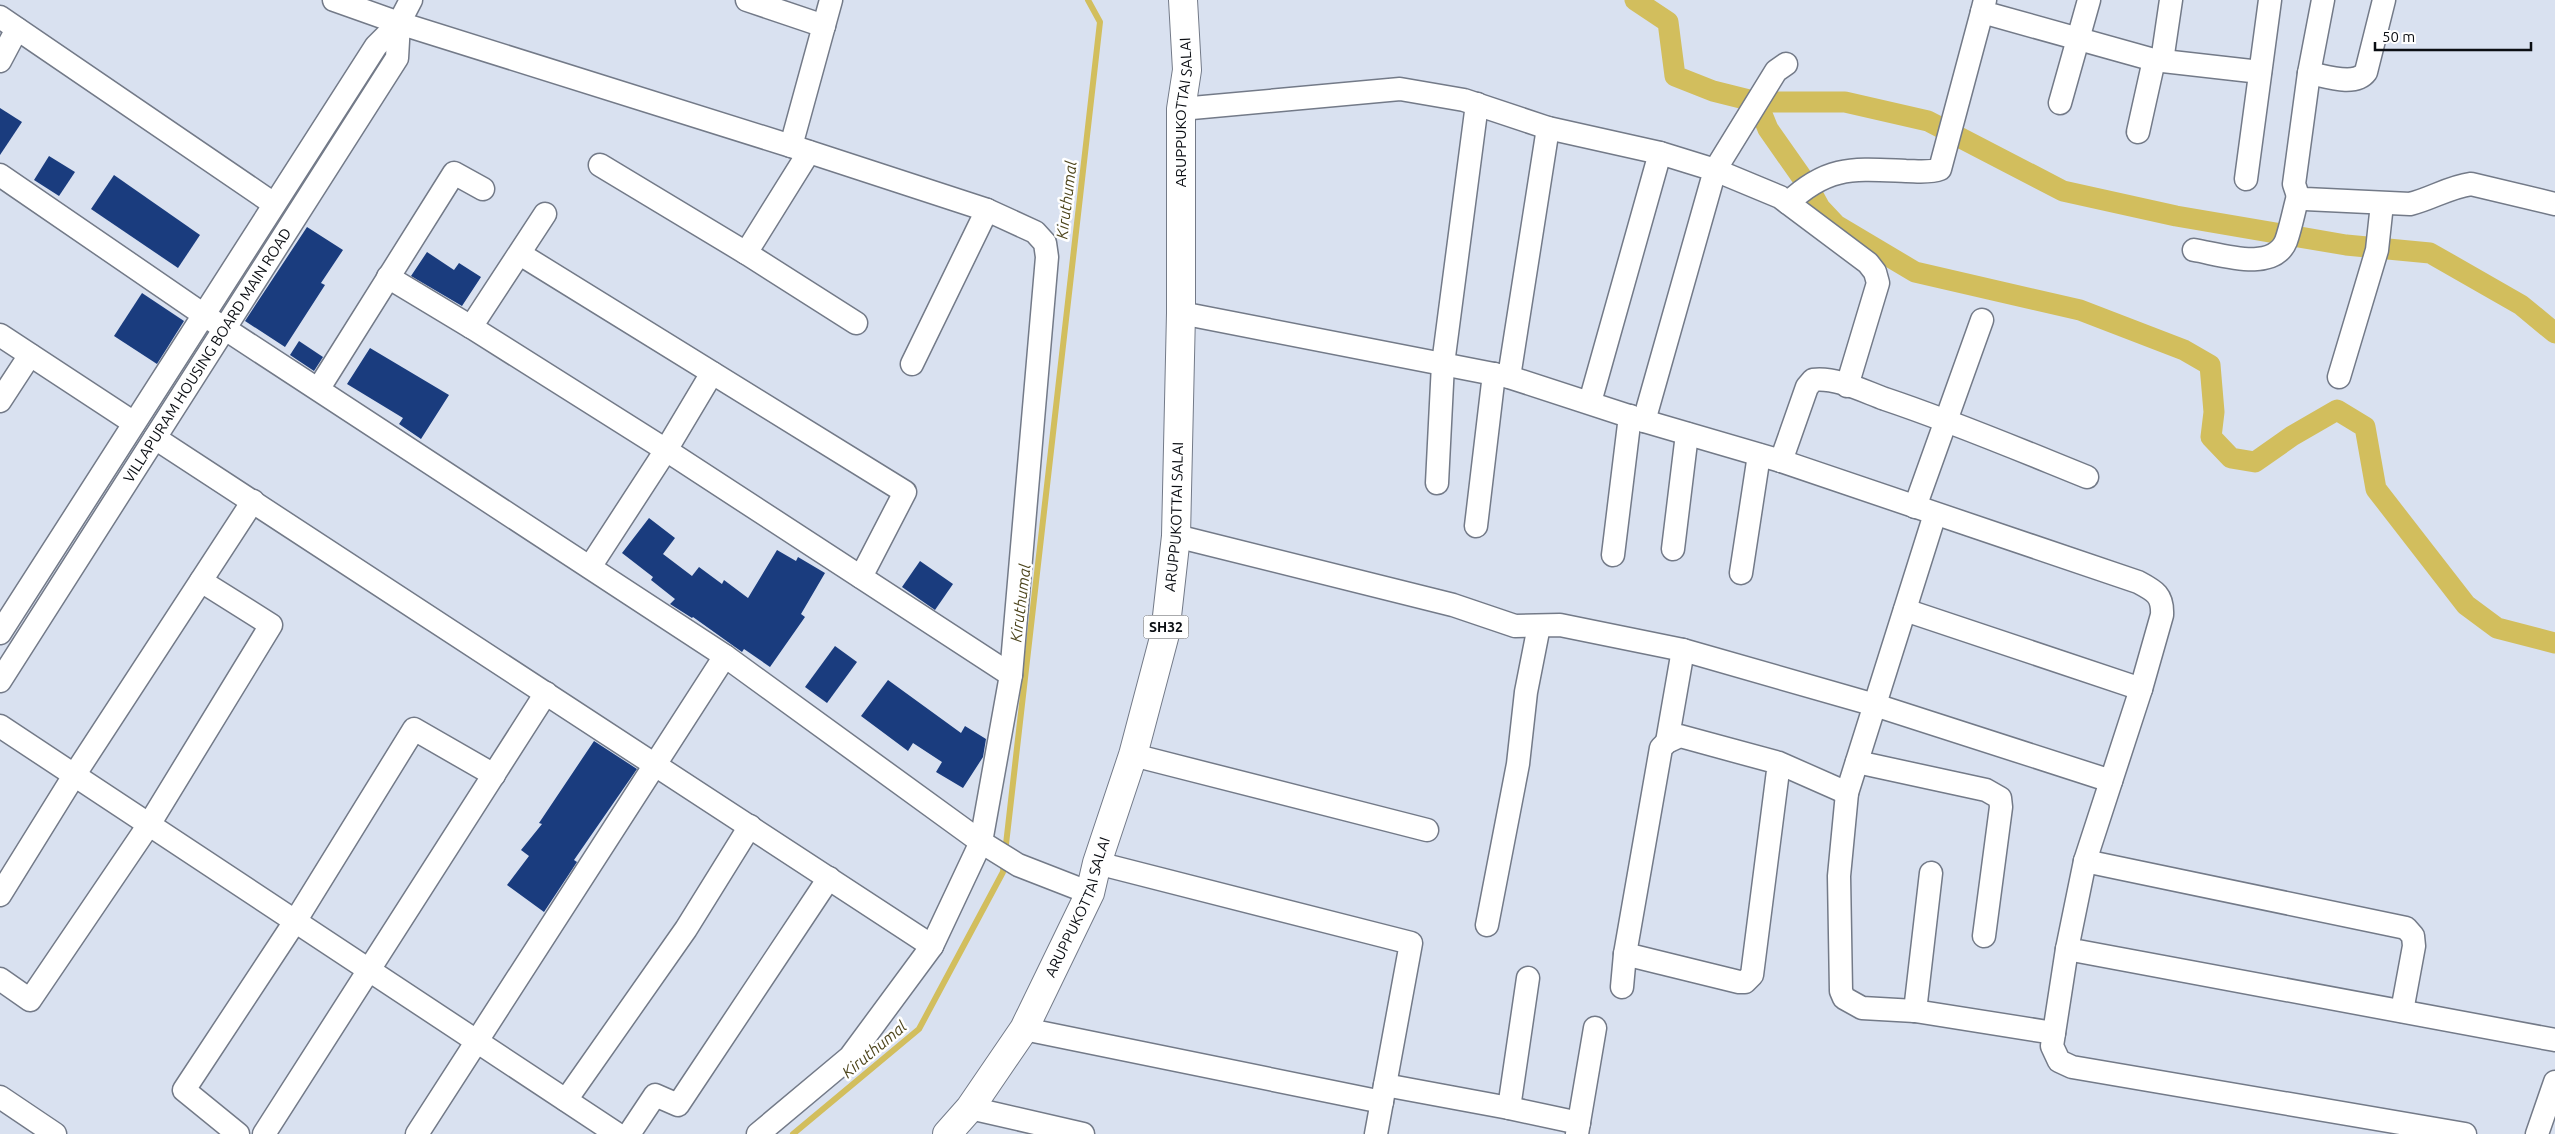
<svg xmlns="http://www.w3.org/2000/svg" width="2555" height="1134" font-family="Ubuntu,sans-serif">
<style>
.lines{fill:none;stroke-linecap:round;stroke-linejoin:round}
.stream{stroke:#d2be5d;stroke-width:6}
.canal{stroke:#d2be5d;stroke-width:21}
.building{fill:#1a3c7e}
.minor-casing{stroke:#737a88;stroke-width:25}
.major-casing{stroke:#737a88;stroke-width:30}
.minor{stroke:#fff;stroke-width:22}
.major{stroke:#fff;stroke-width:28}
.labels{text-anchor:middle;stroke-width:5;stroke-linejoin:round;paint-order:stroke}
.shield{fill:#fff;stroke:#54565a;stroke-width:1}
.shield-label{font-size:14px;font-weight:bold;fill:#0b0e13}
.street-label{font-size:15px;fill:#0b0e13;stroke:#fff}
.water-label{font-size:16px;font-style:italic;fill:#4e461d;stroke:#fff}
</style>
<rect width="100%" height="100%" fill="#d9e1f0"/>
<g class="lines">
<g class="stream">
<polyline points="1005,853 1100,22 1088,0"/>
<polyline points="793,1134 919,1029 1003,872 1004,862"/>
</g>
<g class="canal">
<polyline points="1635,0 1668,22 1675,76 1713,91 1757,102 1768,129 1808,186 1820,208 1836,225 1915,272 2080,310 2184,350 2210,365 2214,412 2211,437 2231,458 2255,462 2292,436 2337,410 2365,427 2376,489 2466,605 2497,628 2555,643"/>
<polyline points="1757,102 1845,102 1928,121 2063,191 2176,216 2346,245 2430,253 2521,305 2555,333"/>
</g>
</g>
<g class="building">
<polygon points="0,108 22,122 0,155"/>
<polygon points="49,156 75,172 59,196 34,180"/>
<polygon points="114,175 200,235 178,268 91,209"/>
<polygon points="307,227 343,250 321,283 325,285 285,347 245,321"/>
<polygon points="427,252 454,270 459,263 481,277 462,306 411,276"/>
<polygon points="142,293 184,321 157,364 114,336"/>
<polygon points="299,341 323,357 314,371 290,355"/>
<polygon points="370,348 449,395 421,439 399,424 403,418 347,384"/>
<polygon points="649,518 675,538 663,554 692,576 699,567 722,584 724,580 748,598 777,550 796,561 798,557 825,573 801,614 805,617 770,667 744,649 742,652 693,617 692,618 670,604 675,599 651,580 653,577 622,553"/>
<polygon points="920,561 953,584 935,610 902,587"/>
<polygon points="835,646 857,662 827,703 805,687"/>
<polygon points="888,680 961,733 965,726 986,739 983,757 963,788 936,772 942,762 913,743 908,751 861,716"/>
<polygon points="594,741 637,769 574,860 577,862 544,912 507,885 529,856 521,850 542,824 539,823"/>
</g>
<g class="lines">
<defs>
<g id="minor">
<polyline points="334,0 399,23 791,146 987,210 1035,232 1045,243 1047,257 1011,675 981,842 932,946 850,1057 758,1134"/>
<polyline points="747,0 824,26"/>
<polyline points="1985,0 1982,12 2154,60 2260,72"/>
<path d="M2323 0 2309 73 2294 184 2298 196 2305 199 2410 204C2431 199 2449 187 2471 184L2555 204"/>
<polyline points="0,17 274,204"/>
<polyline points="0,61 17,29"/>
<polyline points="2162,61 2171,0"/>
<polyline points="1786,64 1776,71 1715,170 1780,197 1868,263 1875,272 1878,283 1847,386"/>
<path d="M2309 73C2325 76 2355 87 2366 72L2384 0"/>
<polyline points="2060,103 2089,0"/>
<polyline points="1181,109 1400,89 1464,100 1548,128 1660,153 1715,170 1644,421"/>
<polyline points="2138,132 2154,60"/>
<polyline points="791,146 831,0"/>
<polyline points="600,165 746,253 809,152"/>
<polyline points="0,175 204,315 725,656 981,842 1018,865 1090,893"/>
<polyline points="2246,179 2270,0"/>
<path d="M1788 203C1828 165 1854 169 1906 171 1916 171 1930 173 1940 169L1982 12"/>
<polyline points="545,214 471,327 666,450 1011,675"/>
<path d="M2194 250C2220 254 2273 273 2286 241 2291 227 2294 210 2298 196"/>
<polyline points="746,253 856,323"/>
<polyline points="520,254 905,492 861,577"/>
<polyline points="388,277 471,327"/>
<path d="M1181 313 1509 377 1644 421 1781 461 2138 582C2155 591 2163 595 2162 615L2141 689 2085 861 2067 949 2555 1040"/>
<polyline points="0,335 134,423"/>
<polyline points="912,364 987,210"/>
<polyline points="1509,377 1548,128"/>
<polyline points="2339,377 2377,250 2382,204"/>
<polyline points="319,388 454,173 483,189"/>
<polyline points="0,401 30,355"/>
<polyline points="1590,402 1660,153"/>
<polyline points="155,438 932,946"/>
<path d="M1781 461 1807 387 1813 380C1836 377 1863 391 1885 399 1954 422 2020 450 2087 477"/>
<polyline points="1437,483 1443,364 1477,104"/>
<polyline points="1915,507 1982,320"/>
<polyline points="1476,526 1494,374"/>
<polyline points="1176,536 1453,605 1515,626 1560,625 1683,650 1875,705 2111,781"/>
<polyline points="1673,549 1687,434"/>
<polyline points="1613,555 1630,416"/>
<polyline points="590,567 666,450 712,373"/>
<polyline points="1741,573 1759,455"/>
<polyline points="1905,610 2141,689"/>
<polyline points="0,633 376,46 399,23 411,0"/>
<path id="s1" d="M0 681 397 58 399 23"/>
<polyline points="0,726 617,1134"/>
<polyline points="1667,742 1683,650"/>
<polyline points="1133,755 1427,830"/>
<polyline points="1857,762 1986,790 2000,798 2001,807 1984,936"/>
<polyline points="1779,763 1680,736 1667,742 1661,748 1625,954 1739,982 1745,982 1752,975 1779,763 1847,793 1935,514"/>
<polyline points="1847,793 1839,876 1841,991 1844,998 1862,1008 1915,1011 2054,1033"/>
<polyline points="2085,861 2406,928 2413,936 2414,946 2402,1011"/>
<polyline points="1097,863 1411,943 1376,1134"/>
<polyline points="0,895 75,774 253,501"/>
<polyline points="1487,925 1518,764 1526,692 1539,626"/>
<polyline points="2067,949 2052,1046 2059,1061 2072,1067 2465,1134"/>
<polyline points="0,979 30,1000 150,823 271,625 201,581"/>
<polyline points="1622,987 1625,954"/>
<polyline points="1915,1011 1931,873"/>
<polyline points="1024,1029 1382,1102"/>
<polyline points="1385,1085 1509,1108 1579,1123"/>
<polyline points="0,1097 55,1134"/>
<polyline points="566,1100 686,929 750,826"/>
<polyline points="970,1108 1083,1134"/>
<polyline points="1509,1108 1528,978"/>
<polyline points="238,1134 184,1090 296,920 414,729 494,775"/>
<polyline points="264,1134 546,693"/>
<polyline points="417,1134 725,656"/>
<polyline points="629,1134 655,1095 678,1105 829,878"/>
<polyline points="1577,1134 1595,1028"/>
<polyline points="2537,1134 2555,1082"/>
</g>
<g id="major">
<path id="s2" d="M947 1134 970 1108 1024 1029 1090 893 1097 863 1133 755 1165 634 1176 536 1181 313V109L1187 70 1183 0"/>
</g>
</defs>
<use href="#minor" class="minor-casing"/>
<use href="#major" class="major-casing"/>
<use href="#minor" class="minor"/>
<use href="#major" class="major"/>
</g>
<g class="labels">
<rect class="shield" x="1143.5" y="615.5" width="45" height="23" rx="4"/>
<g class="shield-label">
<text x="1166" y="632">SH32</text>
</g>
<g class="street-label">
<text dy="5" stroke="none"><textPath href="#s2" startOffset="1074">ARUPPUKOTTAI SALAI</textPath></text>
<text dy="5" stroke="none"><textPath href="#s1" startOffset="386">VILLAPURAM HOUSING BOARD MAIN ROAD</textPath></text>
<text dy="5" stroke="none"><textPath href="#s2" startOffset="669">ARUPPUKOTTAI SALAI</textPath></text>
<text dy="5" stroke="none"><textPath href="#s2" startOffset="264">ARUPPUKOTTAI SALAI</textPath></text>
</g>
<g class="water-label">
<text transform="translate(1066 200) rotate(-83)" y="6">Kiruthumal</text>
<text transform="translate(1020 603) rotate(-83)" y="6">Kiruthumal</text>
<text transform="translate(874 1049) rotate(-40)" y="6">Kiruthumal</text>
</g>
</g>
<path d="M2375 42v8h156v-8" fill="none" stroke="#0b0e13" stroke-width="2.5"/>
<text x="2382" y="42" font-size="15" fill="#0b0e13" stroke="#ffffff" stroke-width="4" paint-order="stroke">50 m</text>
</svg>
